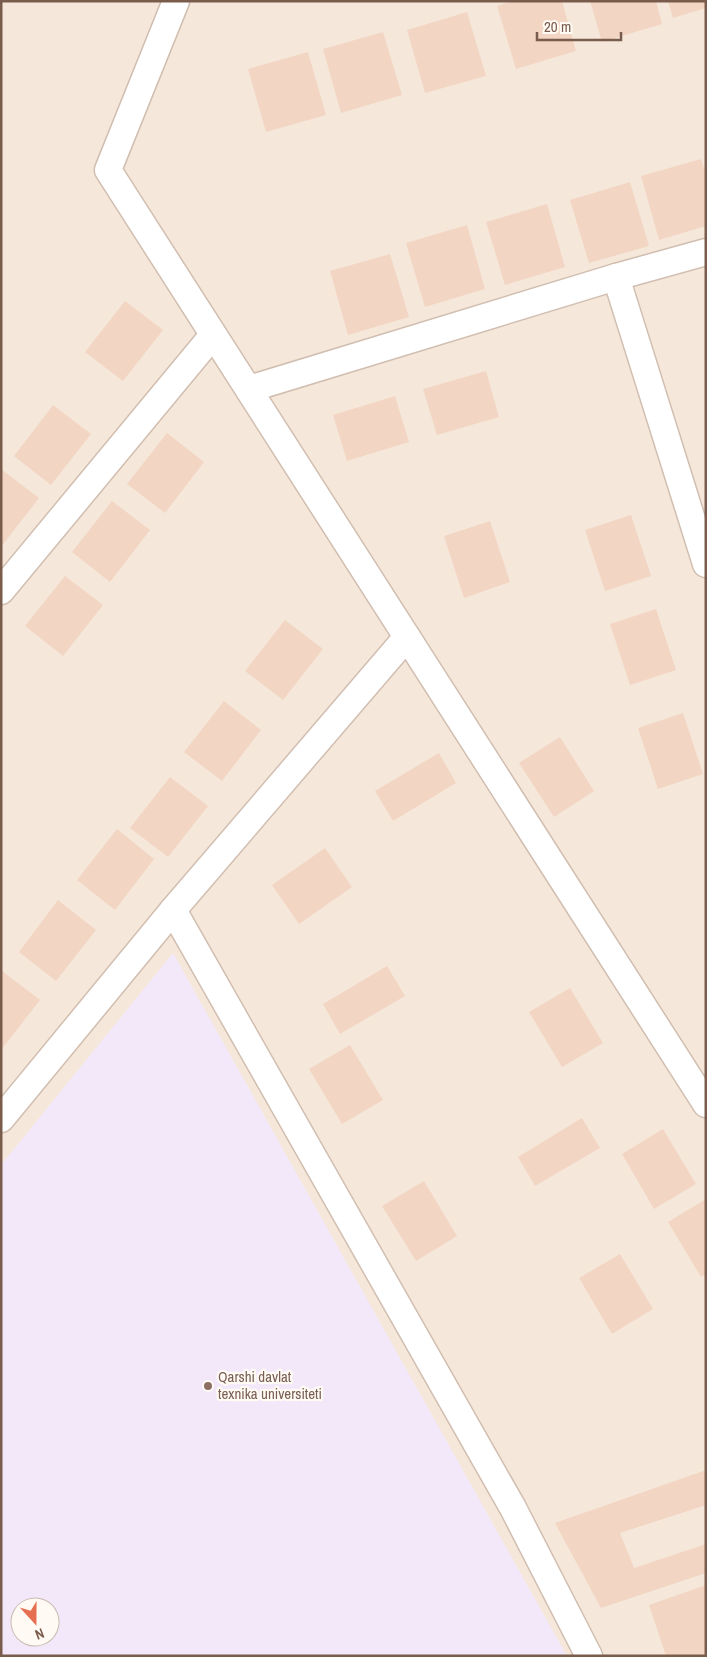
<svg xmlns="http://www.w3.org/2000/svg" width="707" height="1657" font-family="'Archivo Narrow',sans-serif">
<style>
.residential{fill:#f5e8da;fill-rule:evenodd}
.education{fill:#f3e8fa;fill-rule:evenodd}
.building{fill:#f3d5c3}
.lines{fill:none;stroke-linecap:round;stroke-linejoin:round}
.street-casing{stroke:#d1beb0;stroke-width:29}
.street{stroke:#fff;stroke-width:26}
.education-dot{fill:#8d6e63;stroke:#fffaf3;stroke-width:2}
.labels{text-anchor:middle;stroke-width:4.5;stroke-linejoin:round;paint-order:stroke}
.education-label{font-size:15px;fill:#785e54;stroke:#fffaf3;text-anchor:start}
</style>
<rect width="100%" height="100%" fill="#fdf6ec"/>
<path class="residential" d="M1 1H706V1656H1ZM20 1607H50V1637H20Z"/>
<path class="education" d="M173 953 567 1656H1V1165ZM20 1607H50V1637H20Z"/>
<g class="building">
<polygon points="513,1 562,1 576,51 516,69 497,6"/>
<polygon points="590,1 656,1 662,24 602,42"/>
<polygon points="668,1 706,1 706,8 673,18"/>
<polygon points="467,12 486,76 425,93 407,30"/>
<polygon points="383,32 402,95 341,113 323,49"/>
<polygon points="308,52 326,115 266,132 248,69"/>
<polygon points="701,159 706,174 706,226 659,240 641,176"/>
<polygon points="630,182 649,246 589,263 570,200"/>
<polygon points="547,204 565,267 505,285 486,222"/>
<polygon points="467,225 485,289 425,307 406,243"/>
<polygon points="390,254 409,317 348,335 330,271"/>
<polygon points="125,301 163,330 123,381 85,352"/>
<polygon points="486,371 499,417 437,435 423,389"/>
<polygon points="395,396 409,442 347,461 333,415"/>
<polygon points="53,405 91,434 51,485 14,456"/>
<polygon points="167,433 204,462 165,513 127,484"/>
<polygon points="1,469 39,498 1,547"/>
<polygon points="112,501 150,530 110,582 72,552"/>
<polygon points="631,515 651,576 605,591 585,530"/>
<polygon points="490,521 510,582 464,598 444,536"/>
<polygon points="65,576 103,605 63,656 25,626"/>
<polygon points="656,609 676,670 630,685 610,624"/>
<polygon points="285,620 323,649 283,700 245,671"/>
<polygon points="224,701 261,730 222,781 184,752"/>
<polygon points="683,713 703,774 658,789 638,728"/>
<polygon points="560,737 594,791 554,817 519,763"/>
<polygon points="439,753 456,783 393,821 375,791"/>
<polygon points="170,777 208,806 168,857 130,828"/>
<polygon points="117,829 154,859 115,910 77,880"/>
<polygon points="325,848 352,887 299,924 272,885"/>
<polygon points="58,900 96,930 56,981 19,952"/>
<polygon points="387,966 405,996 340,1034 323,1004"/>
<polygon points="2,971 40,1000 1,1050 1,972"/>
<polygon points="570,988 603,1043 562,1067 529,1012"/>
<polygon points="350,1045 383,1100 342,1124 309,1069"/>
<polygon points="582,1118 600,1148 535,1186 518,1157"/>
<polygon points="663,1129 696,1184 654,1209 622,1154"/>
<polygon points="424,1181 457,1236 416,1261 382,1206"/>
<polygon points="706,1199 706,1274 701,1277 668,1222"/>
<polygon points="620,1254 653,1309 612,1334 579,1278"/>
<polygon points="706,1470 706,1505 620,1533 634,1568 706,1544 706,1573 601,1608 555,1523"/>
<polygon points="706,1585 706,1656 666,1656 649,1605"/>
</g>
<g class="lines">
<defs>
<g id="street">
<polyline points="176,1 108,170 706,1104"/>
<polyline points="616,277 706,564"/>
<polyline points="249,389 616,277 706,252"/>
<polyline points="1,591 213,335"/>
<polyline points="173,910 513,1508 589,1656"/>
<polyline points="1,1119 173,910 407,637"/>
</g>
</defs>
<use href="#street" class="street-casing"/>
<use href="#street" class="street"/>
</g>
<circle class="education-dot" cx="208" cy="1386" r="5"/>
<g class="labels">
<g class="education-label">
<text x="218" y="1382">Qarshi davlat<tspan x="218" dy="17">texnika universiteti</tspan></text>
</g>
</g>
<rect width="707" height="1657" fill="none" stroke="#7a5c4d" stroke-width="5"/>
<g transform="translate(35 1622) rotate(159)"><circle r="24" fill="#fffaf3" stroke="#cabbb1"/>
<path d="M0-4L9 19L0 12L-9 19Z" fill="#e76f51"/>
<text y="-8" font-size="14" font-weight="bold" text-anchor="middle" fill="#7a5c4d">N</text>
</g>
<path d="M537 32v8h84v-8" fill="none" stroke="#7a5c4d" stroke-width="2.5"/>
<text x="544" y="32" font-size="15" fill="#7a5c4d" stroke="#fffaf3" stroke-width="4" paint-order="stroke">20 m</text>
</svg>
